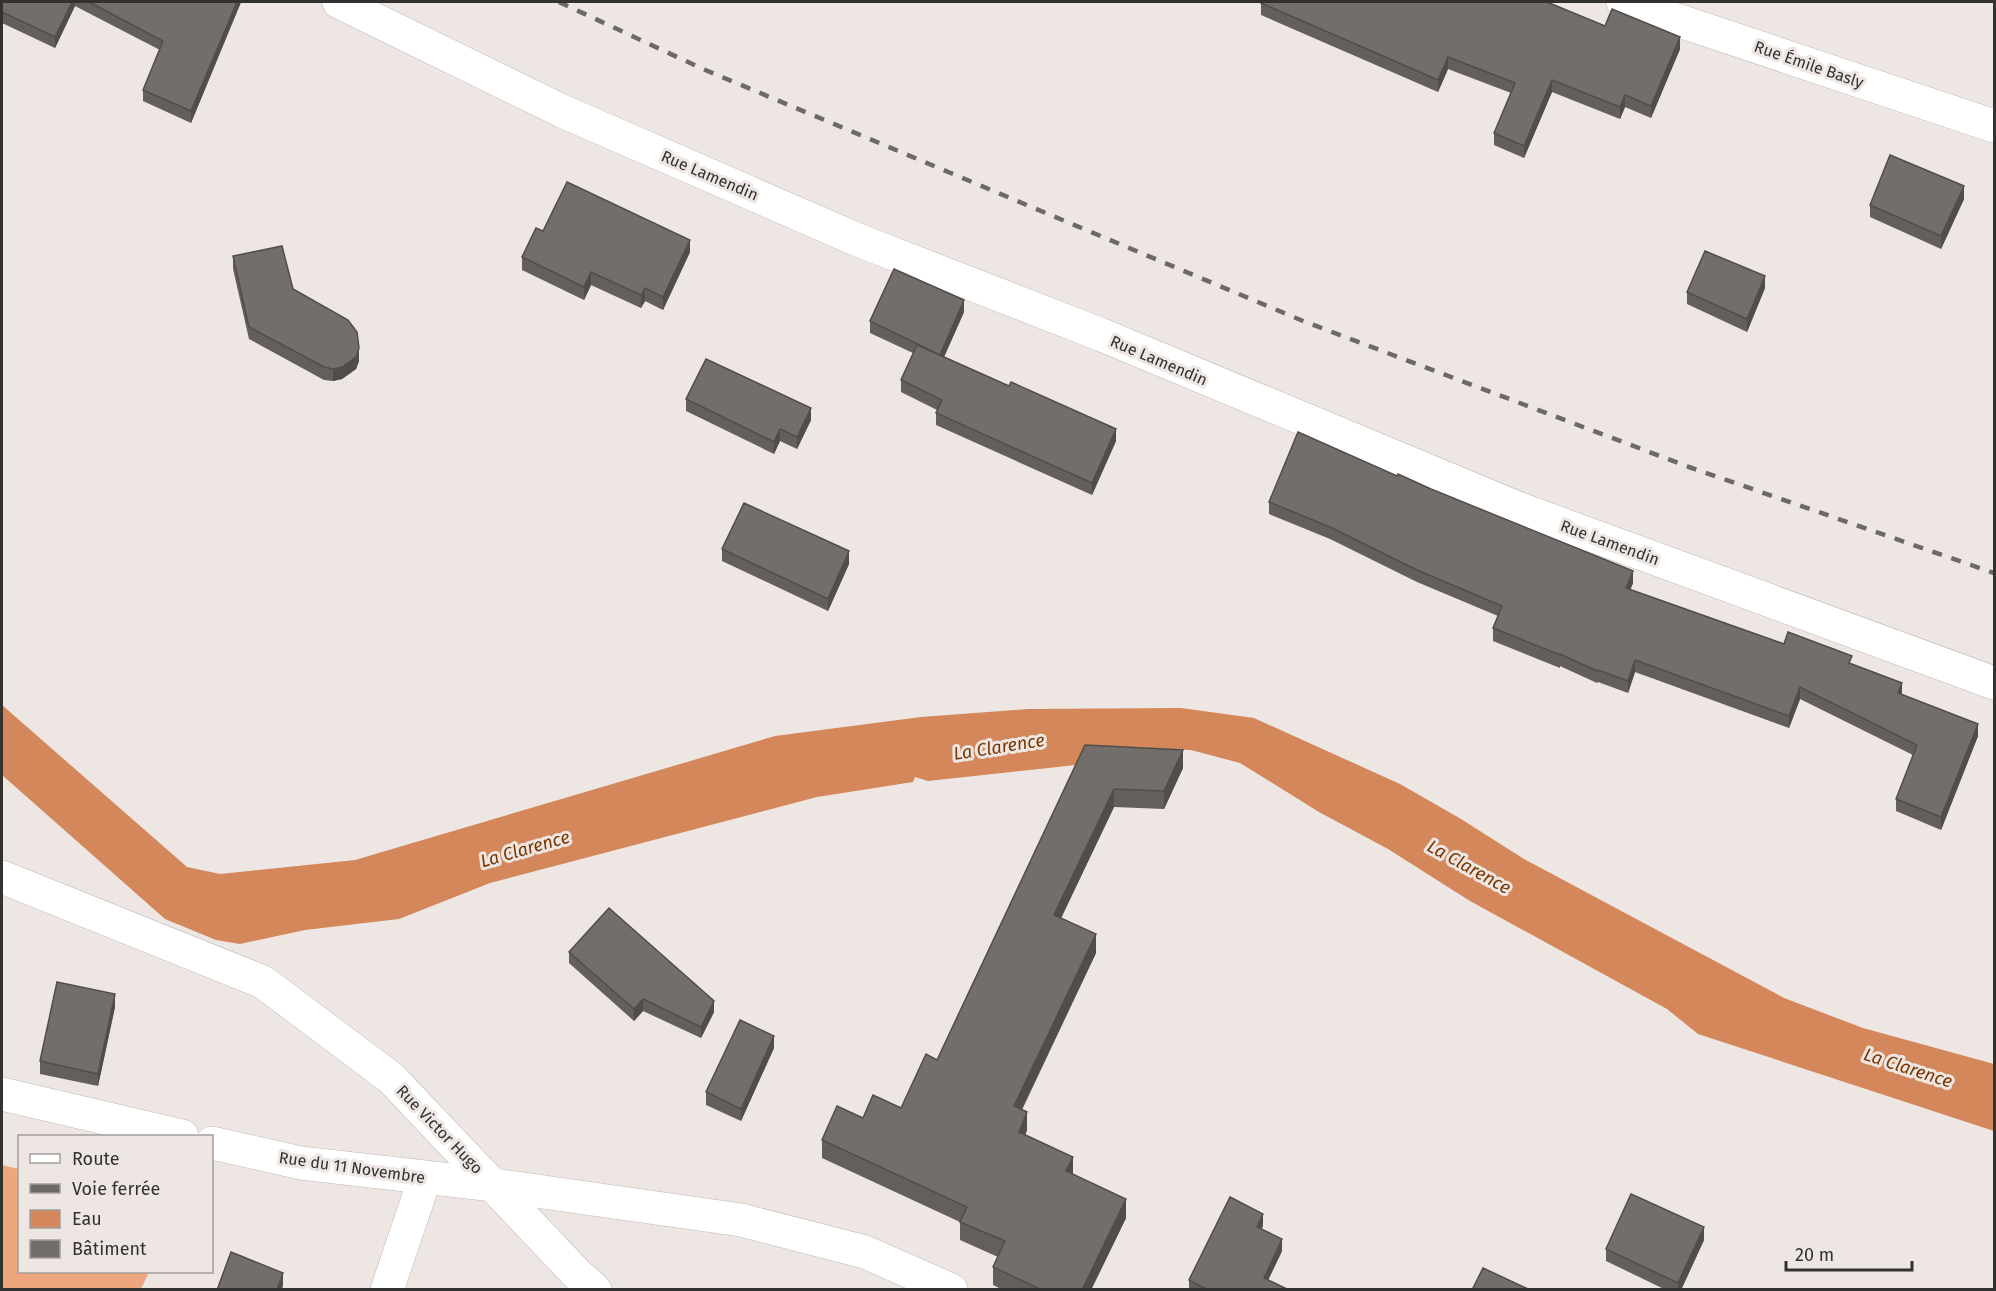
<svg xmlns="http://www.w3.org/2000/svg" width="1996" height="1291" font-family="'Fira Sans',sans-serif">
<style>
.green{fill:#eea67d}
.water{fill:#d3875a}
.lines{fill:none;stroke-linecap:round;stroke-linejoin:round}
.street-casing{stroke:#c0b9b6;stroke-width:34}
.secondary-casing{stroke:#c0b9b6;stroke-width:34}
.street{stroke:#fff;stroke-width:33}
.secondary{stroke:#fff;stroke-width:33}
.rail{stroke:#6d6966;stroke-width:4.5;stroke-dasharray:10 10;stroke-linecap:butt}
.wall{fill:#645f5c}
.shaded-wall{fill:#514d4b}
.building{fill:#746e6b;stroke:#514d4b;stroke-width:1.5}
.labels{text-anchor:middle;stroke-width:6;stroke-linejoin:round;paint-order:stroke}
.street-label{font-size:16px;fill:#343230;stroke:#ede6e2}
.water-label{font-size:18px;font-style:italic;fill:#7c3700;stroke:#ede6e2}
</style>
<rect width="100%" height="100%" fill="#ede6e2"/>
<polygon class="green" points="2,1165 19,1169 20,1272 149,1272 141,1289 2,1289"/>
<polygon class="water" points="2,705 187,867 220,874 355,860 775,736 921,717 1028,709 1181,708 1254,718 1400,784 1461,819 1524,859 1784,998 1863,1028 1994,1064 1994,1131 1698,1034 1667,1009 1470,901 1388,849 1319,812 1240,763 1191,750 1093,746 1085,764 928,781 915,777 913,782 817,797 490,883 399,919 305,930 240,944 216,940 165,919 2,775"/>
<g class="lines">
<defs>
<g id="street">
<polyline points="339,2 562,111 858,240 1102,335 1520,509 1994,683"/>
<polyline points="1623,2 1994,126"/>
<polyline points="2,877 263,982 391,1078 578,1275 595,1290"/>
<polyline points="387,1290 425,1178"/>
</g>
<g id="secondary">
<polyline points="2,1094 182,1136"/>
<polyline points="212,1143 301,1163 494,1185 741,1220 865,1252 951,1290"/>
</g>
</defs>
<use href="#street" class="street-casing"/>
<use href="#secondary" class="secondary-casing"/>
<use href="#street" class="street"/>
<use href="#secondary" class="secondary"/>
<polyline class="rail" points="559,2 703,69 1303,321 1689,467 1994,573"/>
</g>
<g class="wall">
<polygon points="2,2 241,2 191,123 143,101 143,90 160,50 75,6 55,48 2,23"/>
<polygon points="1261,3 1605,26 1680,49 1651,118 1625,107 1620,119 1552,92 1524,158 1494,145 1494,133 1511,93 1448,69 1438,92 1261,15"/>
<polygon points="1964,199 1941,249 1870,217 1870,205"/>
<polygon points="543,231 690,252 663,310 645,301 641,308 591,285 584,300 522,270 522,257"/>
<polygon points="233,256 293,289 359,361 356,369 342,379 333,381 324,380 249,339 233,269"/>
<polygon points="1765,288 1747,332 1687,304 1687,292"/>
<polygon points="964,312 944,357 1116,441 1092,495 936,425 936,413 937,410 901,392 901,380 913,353 870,333 870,321"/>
<polygon points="686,399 811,420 797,449 780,441 774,454 686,411"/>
<polygon points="1269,502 1633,583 1630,590 1784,644 1852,664 1902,694 1978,736 1941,830 1896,811 1896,799 1913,755 1800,699 1789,728 1635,672 1628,693 1598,682 1597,683 1560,666 1560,668 1493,641 1493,628 1498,616 1417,582 1330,539 1269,514"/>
<polygon points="722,549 849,564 828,611 722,561"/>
<polygon points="1085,745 1183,768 1164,809 1114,807 1061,918 1096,953 1022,1110 1027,1130 1025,1135 1126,1218 1091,1290 1003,1290 993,1285 993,1267 998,1257 960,1240 960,1222 822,1158 822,1140 863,1118 901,1108 937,1060"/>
<polygon points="569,952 714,1012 701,1038 643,1011 634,1021 569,963"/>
<polygon points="115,1007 98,1086 40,1074 40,1061"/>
<polygon points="774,1048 741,1121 706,1105 706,1092"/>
<polygon points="1263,1226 1261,1229 1282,1251 1268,1280 1289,1290 1189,1290 1189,1280"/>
<polygon points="1704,1240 1681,1290 1666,1290 1606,1261 1606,1249"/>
</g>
<g class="shaded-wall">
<polygon points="72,2 75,2 75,6 55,48 55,37"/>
<polygon points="237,2 241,2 191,123 191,111"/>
<polygon points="1680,37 1680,49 1651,118 1651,106"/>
<polygon points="1448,57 1448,69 1438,92 1438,80"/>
<polygon points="1552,80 1552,92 1524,158 1524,146"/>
<polygon points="1625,95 1625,107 1620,119 1620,107"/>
<polygon points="1964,186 1964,199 1941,249 1941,236"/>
<polygon points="690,240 690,252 663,310 663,297"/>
<polygon points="591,272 591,285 584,300 584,287"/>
<polygon points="1765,276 1765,288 1747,332 1747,319"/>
<polygon points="645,288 645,301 641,308 641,295"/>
<polygon points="964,300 964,312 940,366 940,355"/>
<polygon points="359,348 359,361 356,369 342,379 333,381 333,369"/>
<polygon points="811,408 811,420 797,449 797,437"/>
<polygon points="780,429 780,441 774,454 774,442"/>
<polygon points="1116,429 1116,441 1092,495 1092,483"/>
<polygon points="849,551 849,564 828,611 828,599"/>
<polygon points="1633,571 1633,583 1626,601 1626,588"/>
<polygon points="1635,660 1635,672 1628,693 1628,681"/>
<polygon points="1902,683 1902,696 1898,693"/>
<polygon points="1800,687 1800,699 1789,728 1789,716"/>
<polygon points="1978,724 1978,736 1941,830 1941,817"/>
<polygon points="1183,750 1183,768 1164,809 1164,791"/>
<polygon points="1114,789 1114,807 1054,933 1054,915"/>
<polygon points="1096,934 1096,953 1014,1125 1014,1106"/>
<polygon points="115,994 115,1007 98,1086 98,1074"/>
<polygon points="643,999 643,1011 634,1021 634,1009"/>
<polygon points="714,1001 714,1012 701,1038 701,1027"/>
<polygon points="774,1036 774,1048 741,1121 741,1109"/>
<polygon points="1027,1112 1027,1130 1019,1150 1019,1132"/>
<polygon points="1073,1157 1073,1175 1066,1171"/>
<polygon points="1126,1199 1126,1218 1091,1290 1082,1290"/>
<polygon points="1263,1214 1263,1226 1257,1239 1257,1227"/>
<polygon points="1704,1227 1704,1240 1681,1290 1678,1290 1678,1283"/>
<polygon points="1282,1239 1282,1251 1264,1289 1264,1278"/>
<polygon points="283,1273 283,1285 282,1290 277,1290"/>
</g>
<g class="building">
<polygon points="2,2 72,2 55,37 2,12"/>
<polygon points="89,2 237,2 191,111 143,90 163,41"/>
<polygon points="1262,2 1547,2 1605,26 1612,9 1680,37 1651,106 1625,95 1620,107 1552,80 1524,146 1494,133 1515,83 1448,57 1438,80 1261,3"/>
<polygon points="1890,155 1964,186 1941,236 1870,205"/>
<polygon points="567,182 690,240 663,297 645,288 641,295 591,272 584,287 522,257 536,228 543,231"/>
<polygon points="282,246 293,289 348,320 357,332 359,348 356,357 342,367 333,369 324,367 249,327 233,256"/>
<polygon points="1705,251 1765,276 1747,319 1687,292"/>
<polygon points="894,269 964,300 940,355 870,321"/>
<polygon points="917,345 1009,386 1011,382 1116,429 1092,483 936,413 942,400 901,380"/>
<polygon points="706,359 811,408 797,437 780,429 774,442 686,399"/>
<polygon points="1298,432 1397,476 1398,474 1431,489 1633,571 1626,588 1784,644 1788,632 1852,656 1849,663 1902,683 1898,693 1978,724 1941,817 1896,799 1917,745 1800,687 1789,716 1635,660 1628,681 1598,670 1597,671 1560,654 1560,655 1493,628 1502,606 1417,570 1330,527 1269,502"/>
<polygon points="744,503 849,551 828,599 722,549"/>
<polygon points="1085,745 1183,750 1164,791 1114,789 1054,915 1096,934 1014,1106 1027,1112 1019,1132 1073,1157 1066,1171 1126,1199 1082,1290 1042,1290 993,1267 1005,1241 960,1222 967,1207 822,1140 837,1106 863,1118 873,1095 901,1108 926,1054 937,1060"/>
<polygon points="609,908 714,1001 701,1027 643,999 634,1009 569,952"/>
<polygon points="57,982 115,994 98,1074 40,1061"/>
<polygon points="740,1020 774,1036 741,1109 706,1092"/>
<polygon points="1631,1194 1704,1227 1678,1283 1606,1249"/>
<polygon points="1230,1197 1263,1214 1257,1227 1282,1239 1264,1278 1289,1290 1208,1290 1189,1280"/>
<polygon points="231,1252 283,1273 277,1290 217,1290"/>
<polygon points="1483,1268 1528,1289 1472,1290"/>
</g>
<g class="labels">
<g class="street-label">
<text transform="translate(1809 64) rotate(19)" y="6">Rue Émile Basly</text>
<text transform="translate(710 175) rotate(23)" y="6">Rue Lamendin</text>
<text transform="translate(1159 360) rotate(23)" y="6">Rue Lamendin</text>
<text transform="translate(1610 542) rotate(20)" y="6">Rue Lamendin</text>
<text transform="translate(440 1129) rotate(46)" y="6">Rue Victor Hugo</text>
<text transform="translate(352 1167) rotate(8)" y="6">Rue du 11 Novembre</text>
</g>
<g class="water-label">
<text transform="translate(999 747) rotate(-9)" y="6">La Clarence</text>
<text transform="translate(525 849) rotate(-16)" y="6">La Clarence</text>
<text transform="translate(1469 867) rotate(29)" y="6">La Clarence</text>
<text transform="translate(1908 1068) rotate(18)" y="6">La Clarence</text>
</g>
</g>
<rect width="1996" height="1291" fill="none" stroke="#343230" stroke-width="6"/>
<rect x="18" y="1135" width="195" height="138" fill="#ede6e2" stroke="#a39e9b" stroke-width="1.5"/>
<rect x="30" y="1154" width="30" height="9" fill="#ffffff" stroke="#a39e9b" stroke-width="1.5"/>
<text x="72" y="1165" font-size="18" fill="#343230">Route</text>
<rect x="30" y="1184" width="30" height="9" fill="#6d6966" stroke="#a39e9b" stroke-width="1.5"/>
<text x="72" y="1195" font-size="18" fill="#343230">Voie ferrée</text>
<rect x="30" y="1210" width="30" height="18" fill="#d3875a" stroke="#a39e9b" stroke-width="1.5"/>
<text x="72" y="1225" font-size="18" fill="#343230">Eau</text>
<rect x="30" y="1240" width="30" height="18" fill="#746e6b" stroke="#a39e9b" stroke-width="1.5"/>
<text x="72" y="1255" font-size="18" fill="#343230">Bâtiment</text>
<path d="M1786 1261v9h126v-9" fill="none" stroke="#343230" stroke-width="3"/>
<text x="1795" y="1261" font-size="18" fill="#343230" stroke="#ede6e2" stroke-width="4.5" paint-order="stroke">20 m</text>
</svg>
